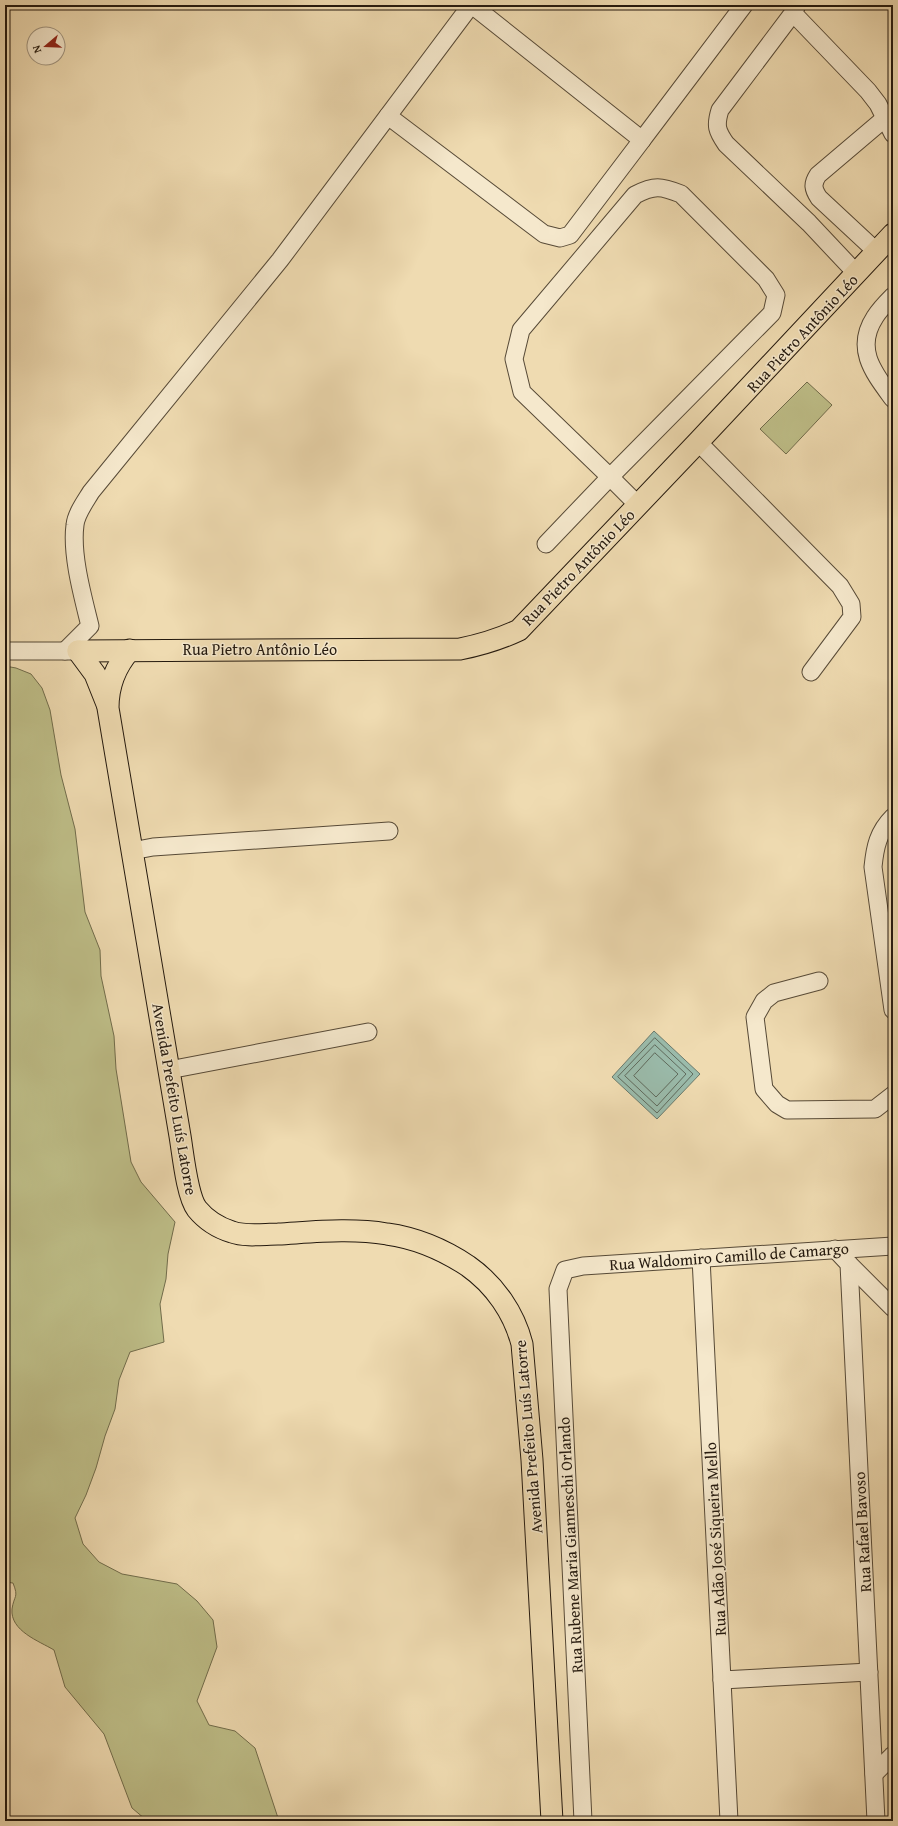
<svg xmlns="http://www.w3.org/2000/svg" width="898" height="1826" font-family="'Gentium Book Plus',serif">
<style>
.green{fill:#bebe88;stroke:#716c4b}
.water{fill:#9abbab;stroke:#6b7a6c}
.lines{fill:none;stroke-linecap:round;stroke-linejoin:round}
.shore{stroke:#5f6a5c;stroke-width:1}
.minor-casing{stroke:#574a37;stroke-width:19}
.major-casing{stroke:#24190e;stroke-width:23}
.minor{stroke:#f5e8cc;stroke-width:17}
.major{stroke:#efdbb1;stroke-width:21}
.labels{text-anchor:middle;stroke-width:3;stroke-linejoin:round;paint-order:stroke}
.street-label{font-size:16px;fill:#24190e;stroke:#f5e8cc}
</style>
<rect width="100%" height="100%" fill="#efdbb1"/>
<filter id="stains"><feTurbulence type="fractalNoise" baseFrequency=".005" numOctaves="4"/><feColorMatrix values="0 0 0 0 .2 0 0 0 0 .09 0 0 0 0 .02 0 0 0 .5 -.17"/></filter>
<radialGradient id="worn" r=".72"><stop offset=".6" stop-color="#630" stop-opacity="0"/><stop offset="1" stop-color="#630" stop-opacity=".3"/></radialGradient>
<g class="green">
<polygon points="807,382 832,405 786,454 760,429"/>
<path d="M5 666 16 668 31 674 42 688 50 710 61 775 75 829 85 912 100 950 101 976 114 1036 116 1069 131 1162 141 1182 175 1222 168 1254 166 1279 160 1304 164 1342 130 1352 119 1380 115 1409 105 1436 96 1468 86 1495 75 1518 83 1544 99 1562 122 1574 177 1584 197 1601 213 1620 217 1647 197 1701 209 1725 235 1731 255 1748 279 1821H183L177 1818 145 1819 132 1808 104 1734 65 1687 54 1650C39 1641 10 1631 12 1609 14 1595 19 1598 13 1583L5 1582Z"/>
</g>
<polygon class="water" points="654,1031 700,1074 657,1119 612,1077"/>
<g class="lines">
<g class="shore">
<polygon points="655,1038 693,1074 657,1113 618,1077"/>
<polygon points="655,1045 686,1074 657,1106 625,1076"/>
<polygon points="655,1053 678,1074 656,1097 634,1076"/>
</g>
<defs>
<g id="minor">
<polyline points="472,5 642,140 744,5"/>
<path d="M797 5 793 13 720 110C715 126 717 131 726 144L809 223 857 274"/>
<polyline points="793,13 868,91 878,104 893,134"/>
<polyline points="388,116 544,234 560,238 570,235 642,140"/>
<path d="M877 252 819 198C813 189 812 184 818 175L884 119 893 114"/>
<path d="M893 296C887 302 880 309 875 317 854 349 874 373 893 399"/>
<polyline points="698,442 840,586 851,604 852,617 811,672"/>
<path d="M546 544 610 477 772 313 776 295 766 279 681 194C661 186 654 185 635 195L521 330 514 359 522 392 610 477 638 505"/>
<polyline points="5,651 76,651"/>
<path d="M65 651 90 626C83 597 71 555 75 525 76 514 85 502 91 492L280 260 471 5"/>
<path d="M893 817C878 832 875 847 873 867L893 1010"/>
<polyline points="132,851 153,847 389,831"/>
<polyline points="819,981 774,993 764,1001 755,1017 764,1089 777,1104 787,1110 875,1109 893,1095"/>
<polyline points="169,1070 368,1032"/>
<polyline points="835,1249 849,1264 876,1821"/>
<polyline points="701,1258 729,1821"/>
<polyline points="849,1264 893,1308"/>
<polyline points="722,1680 869,1672"/>
<polyline points="874,1774 893,1755"/>
<polyline points="583,1821 558,1289 565,1270 583,1266 893,1246"/>
</g>
<g id="major">
<path d="M130 650C115 667 108 685 108 708L180 1136C183 1154 187 1196 197 1209 206 1220 219 1228 232 1232 246 1237 264 1234 278 1234 314 1232 351 1228 387 1234 416 1238 444 1250 468 1266 495 1285 514 1313 522 1344L532 1460 552 1821"/>
<path d="M78 651 460 649C480 645 500 639 519 630L698 442 893 234"/>
<polyline points="78,651 95,674 107,704"/>
</g>
</defs>
<use href="#minor" class="minor-casing"/>
<use href="#major" class="major-casing"/>
<use href="#minor" class="minor"/>
<use href="#major" class="major"/>
</g>
<g class="labels">
<g class="street-label">
<text transform="translate(802 333) rotate(-47)" y="6">Rua Pietro Antônio Léo</text>
<text transform="translate(578 567) rotate(-46)" y="6">Rua Pietro Antônio Léo</text>
<text x="260" y="655">Rua Pietro Antônio Léo</text>
<text transform="translate(175 1099) rotate(80)" y="6">Avenida Prefeito Luís Latorre</text>
<text transform="translate(729 1256) rotate(-4)" y="6">Rua Waldomiro Camillo de Camargo</text>
<text transform="translate(528 1437) rotate(-95)" y="6">Avenida Prefeito Luís Latorre</text>
<text transform="translate(862 1532) rotate(-93)" y="6">Rua Rafael Bavoso</text>
<text transform="translate(715 1539) rotate(-93)" y="6">Rua Adão José Siqueira Mello</text>
<text transform="translate(570 1545) rotate(-93)" y="6">Rua Rubene Maria Gianneschi Orlando</text>
</g>
</g>
<rect width="898" height="1826" fill="none" stroke="#efdbb1" stroke-width="20"/>
<rect x="6" y="6" width="886" height="1814" fill="none" stroke="#24190e" stroke-width="2"/>
<rect x="10" y="10" width="878" height="1806" fill="none" stroke="#24190e"/>
<g transform="translate(46 46) rotate(251)"><circle r="19" fill="#f5e8cc" stroke="#a19580"/>
<path d="M0-3L7 15L0 10L-7 15Z" fill="#8f2418"/>
<text y="-6" font-size="11" font-weight="bold" text-anchor="middle" fill="#24190e">N</text>
</g>
<rect width="100%" height="100%" filter="url(#stains)"/>
<rect width="100%" height="100%" fill="url(#worn)"/>
</svg>
